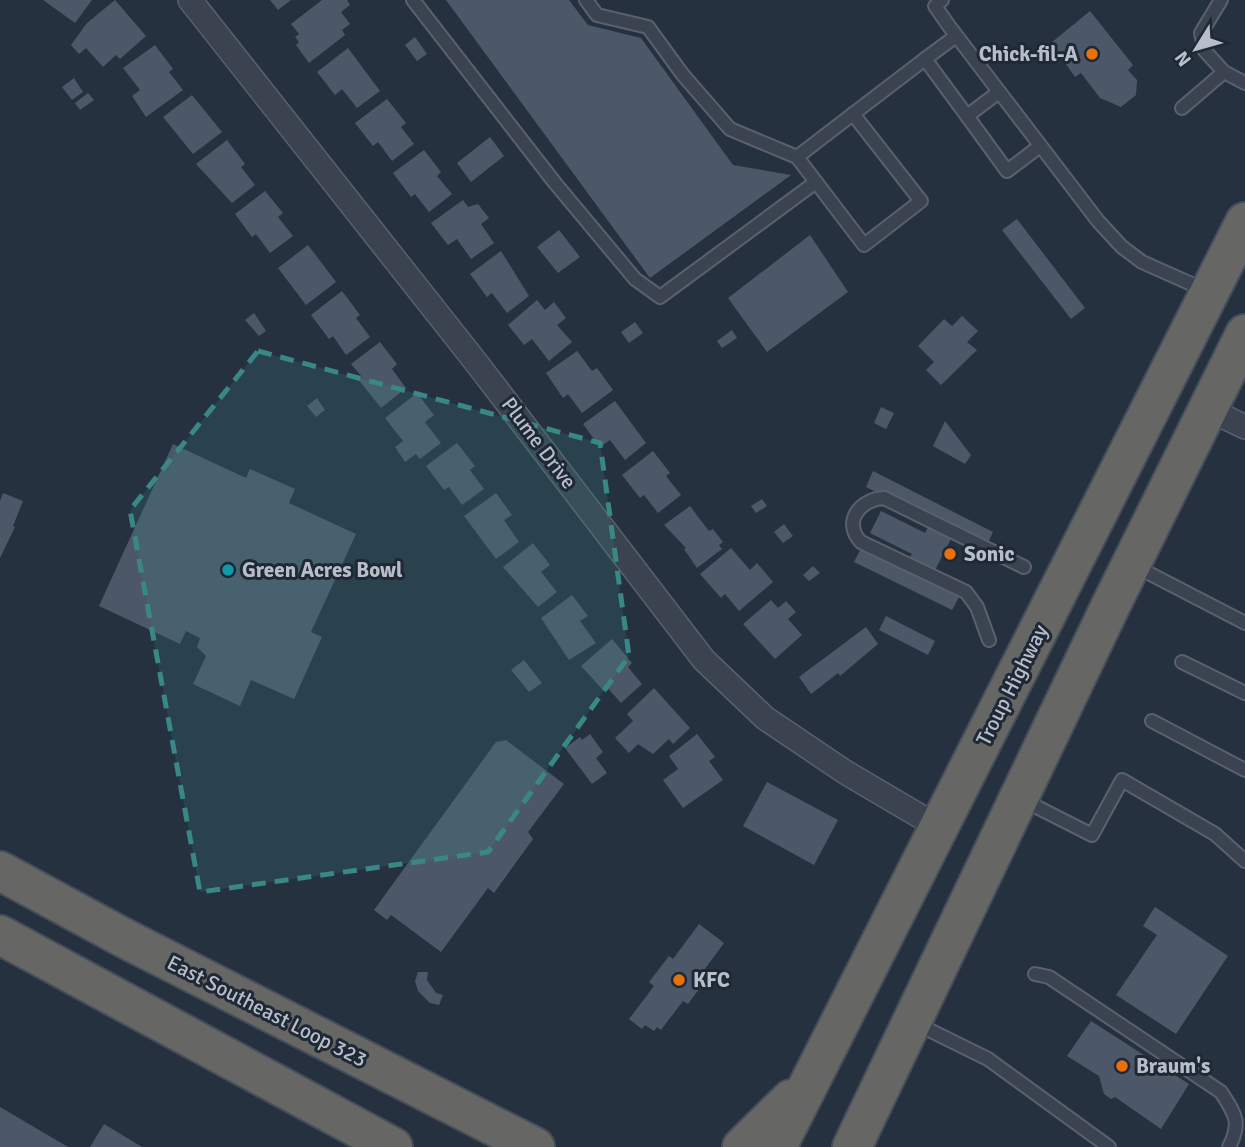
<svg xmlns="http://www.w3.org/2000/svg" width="1245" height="1147" font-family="Signika,sans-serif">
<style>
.building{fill:#4c5868}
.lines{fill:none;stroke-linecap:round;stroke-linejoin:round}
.service-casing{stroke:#58616d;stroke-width:16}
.minor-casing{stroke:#58616d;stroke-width:26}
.trunk-casing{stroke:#454e5a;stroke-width:42}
.service{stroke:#3a434f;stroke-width:12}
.minor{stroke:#3a434f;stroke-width:23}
.trunk{stroke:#666664;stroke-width:38}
.marked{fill:#398885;fill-opacity:0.2;stroke:#398885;stroke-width:5;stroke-dasharray:14 9;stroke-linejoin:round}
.food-dot{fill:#e8710a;stroke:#1f2835;stroke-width:2.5}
.culture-dot{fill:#0f9aa8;stroke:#1f2835;stroke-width:2.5}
.labels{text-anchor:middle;stroke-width:6;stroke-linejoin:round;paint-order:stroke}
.poi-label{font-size:21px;font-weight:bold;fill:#b7beca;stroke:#1f2835;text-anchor:start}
.street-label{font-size:21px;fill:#b7beca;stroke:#1f2835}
</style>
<rect width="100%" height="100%" fill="#263140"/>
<g class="building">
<polygon points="43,0 92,0 75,23"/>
<polygon points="115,0 146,36 120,59 116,55 103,67 86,48 79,54 71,45 87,23"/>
<polygon points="270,0 291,0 278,10"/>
<polygon points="322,0 347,0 350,5 341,12 350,24 342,30 345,35 309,63 296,45 299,42 295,37 299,34 291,24"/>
<polygon points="446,0 569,0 588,25 641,38 733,165 791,175 650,278"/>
<polygon points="1090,11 1133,65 1128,70 1137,80 1136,95 1121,107 1100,98 1081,73 1075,77 1051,43"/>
<polygon points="415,37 427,54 417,61 405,45"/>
<polygon points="155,45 173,69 169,72 183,90 146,117 132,96 140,90 123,68"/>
<polygon points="348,48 380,91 357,108 342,89 335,95 317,72"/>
<polygon points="74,78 83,92 72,100 62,87"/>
<polygon points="88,93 94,100 80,110 75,103"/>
<polygon points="192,95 222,132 193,154 163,117"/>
<polygon points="387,99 406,123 401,127 414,144 392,161 378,142 373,146 355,123"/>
<polygon points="490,137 504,156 471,182 457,163"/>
<polygon points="227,140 245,164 241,167 255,185 232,203 196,164"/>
<polygon points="424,150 441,172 437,176 452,194 429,212 415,194 411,197 393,173"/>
<polygon points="265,191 283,213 278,217 293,236 270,253 256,234 252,237 235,214"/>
<polygon points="463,200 468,207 478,204 489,218 481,224 494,243 471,259 457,239 448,245 431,223"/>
<polygon points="1017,219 1085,308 1071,319 1002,230"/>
<polygon points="559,230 580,257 558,273 537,247"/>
<polygon points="810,235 848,292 767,352 728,298"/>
<polygon points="308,245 336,282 306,305 278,268"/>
<polygon points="501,251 529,296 507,313 492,293 487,297 470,274"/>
<polygon points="342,291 360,315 356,318 370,337 346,355 333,336 329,339 311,315"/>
<polygon points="537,300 545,310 554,302 566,318 557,325 572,342 549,361 532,339 524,345 508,325"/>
<polygon points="254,313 266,331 259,336 245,320"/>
<polygon points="962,316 978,331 967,342 977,350 941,385 926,370 934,362 918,346 944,319 952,326"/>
<polygon points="635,322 643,333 629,343 621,332"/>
<polygon points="732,330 737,338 722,348 717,341"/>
<polygon points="380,342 397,364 392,369 406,388 381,408 358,379 362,377 351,364"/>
<polygon points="577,351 592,371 597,368 613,390 582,413 568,394 563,398 546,373"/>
<polygon points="417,393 434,415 425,422 441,443 420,459 416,454 405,462 395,447 403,441 385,418"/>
<polygon points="317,398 325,410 316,417 307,406"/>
<polygon points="615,401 646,443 625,460 610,440 600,447 583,424"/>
<polygon points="881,407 894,413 886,429 874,423"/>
<polygon points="945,421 971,455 965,464 933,446"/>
<polygon points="457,443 475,466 470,470 484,489 462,505 449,487 444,490 426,466"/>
<polygon points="173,444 246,478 250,469 295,489 289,503 356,534 311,632 322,637 294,699 251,680 240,706 193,684 206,656 197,647 200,638 186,631 180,644 99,606"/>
<polygon points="653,451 670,473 666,476 681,495 658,513 644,495 640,498 622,475"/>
<polygon points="873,471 993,532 986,547 955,531 929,582 959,597 952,610 854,562 861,548 904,569 912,554 870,533 881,511 925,533 932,520 866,487"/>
<polygon points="3,493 23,501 13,526 15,527 0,558 0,501"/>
<polygon points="496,493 512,515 504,520 519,542 496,559 464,516"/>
<polygon points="762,499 767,506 756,513 751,506"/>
<polygon points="690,506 709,531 713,529 723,542 719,545 722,549 697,568 684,549 686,548 664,525"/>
<polygon points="784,524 793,536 783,543 774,532"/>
<polygon points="533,543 550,565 541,572 557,592 538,607 503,567"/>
<polygon points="731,548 750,570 757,563 773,582 739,611 725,594 721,598 700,574"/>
<polygon points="813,566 820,573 809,581 803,575"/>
<polygon points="572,595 588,616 580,621 596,643 569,660 541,618"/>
<polygon points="771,600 778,608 786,601 796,612 788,619 802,635 775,659 743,624"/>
<polygon points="886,616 935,641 928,655 879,630"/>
<polygon points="866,627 878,644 840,676 838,673 811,694 799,677"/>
<polygon points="612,639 632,663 628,667 642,684 621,703 606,686 602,689 581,666"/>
<polygon points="524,660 542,683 529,692 511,670"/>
<polygon points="654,688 690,728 673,744 669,739 653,754 638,744 629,753 615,738 633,721 627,714"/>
<polygon points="590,734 603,752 596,758 607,773 592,784 565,748 580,737 582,740"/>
<polygon points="697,734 715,757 709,761 723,780 683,808 663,780 678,769 669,756"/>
<polygon points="506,740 564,784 528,832 533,839 494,893 488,888 441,952 391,915 387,920 374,910 496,742"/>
<polygon points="767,782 838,820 814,865 743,826"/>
<polygon points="1155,907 1228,956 1176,1034 1116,995 1157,935 1143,926"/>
<polygon points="699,924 724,943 702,973 708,977 688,1004 683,1001 661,1030 657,1027 654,1031 645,1025 642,1029 629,1019 654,986 649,982 669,956 673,959"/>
<polygon points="418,972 428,972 427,980 436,993 443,995 439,1005 430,1003 418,991 415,981"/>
<polygon points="1091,1021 1189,1084 1161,1129 1115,1097 1111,1099 1104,1094 1099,1076 1067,1056"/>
<polygon points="0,1107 68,1147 0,1147"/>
<polygon points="104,1124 142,1147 90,1147"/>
</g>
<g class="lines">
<defs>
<g id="service">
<polyline points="413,0 555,183 635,279 660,297 816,182 864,245 921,201 853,114 797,157 730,129 683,75 648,27 597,15 586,0"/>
<polyline points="942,0 935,6 949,26 1098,221 1122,247 1142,262 1205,290"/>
<polyline points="1221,0 1201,33 1205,51 1224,72"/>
<polyline points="925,59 956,36"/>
<polyline points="999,92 967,116 1007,171 1040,146"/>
<polyline points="1182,108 1224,72 1245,83"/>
<polyline points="853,114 925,59 967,116"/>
<polyline points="797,157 816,182"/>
<polyline points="1135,566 1245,623"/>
<path d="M989 640 977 607 966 592 861 542C842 522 860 499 884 498L1024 567"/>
<polyline points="1182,662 1245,693"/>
<polyline points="1152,721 1245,770"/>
<polyline points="1023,800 1092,835 1122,780 1215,834 1245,861"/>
<path d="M1035 974 1049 977 1221 1092C1235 1114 1242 1122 1229 1147"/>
<polyline points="915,1023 988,1059 1109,1147"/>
</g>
<g id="minor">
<polyline points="190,0 475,361 704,660 765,718 845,772 940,828"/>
<polyline points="1208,409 1245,427"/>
</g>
<g id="trunk">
<polyline points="0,871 124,938 535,1147"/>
<polyline points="0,935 393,1147"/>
<polyline points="742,1147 791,1099"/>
<polyline points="777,1147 1245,222"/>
<polyline points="852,1147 1111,605 1245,334"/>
</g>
</defs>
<use href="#service" class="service-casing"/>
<use href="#minor" class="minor-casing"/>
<use href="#trunk" class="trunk-casing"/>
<use href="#service" class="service"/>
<use href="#minor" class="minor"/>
<use href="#trunk" class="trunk"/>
</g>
<path class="marked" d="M258 351 600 443 629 656 488 852 200 892 130 510Z"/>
<g class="food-dot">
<circle cx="1092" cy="54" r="7"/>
<circle cx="950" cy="554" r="7"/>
<circle cx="679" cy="980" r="7"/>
<circle cx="1122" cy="1066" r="7"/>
</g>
<circle class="culture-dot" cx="228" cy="570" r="7"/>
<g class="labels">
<g class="poi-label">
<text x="1078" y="61" text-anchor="end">Chick-fil-A</text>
<text x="964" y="561">Sonic</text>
<text x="242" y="577">Green Acres Bowl</text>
<text x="693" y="987">KFC</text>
<text x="1136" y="1073">Braum's</text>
</g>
<g class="street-label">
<text transform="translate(539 443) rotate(53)" y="7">Plume Drive</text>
<text transform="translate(1012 685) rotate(-63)" y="7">Troup Highway</text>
<text transform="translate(267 1011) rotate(27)" y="7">East Southeast Loop 323</text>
</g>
</g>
<g transform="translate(1196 49) rotate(233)" stroke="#1f2835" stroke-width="5" paint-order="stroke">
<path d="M0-5L12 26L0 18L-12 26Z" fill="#b7beca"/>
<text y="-10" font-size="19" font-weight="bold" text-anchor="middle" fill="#b7beca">N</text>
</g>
</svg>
